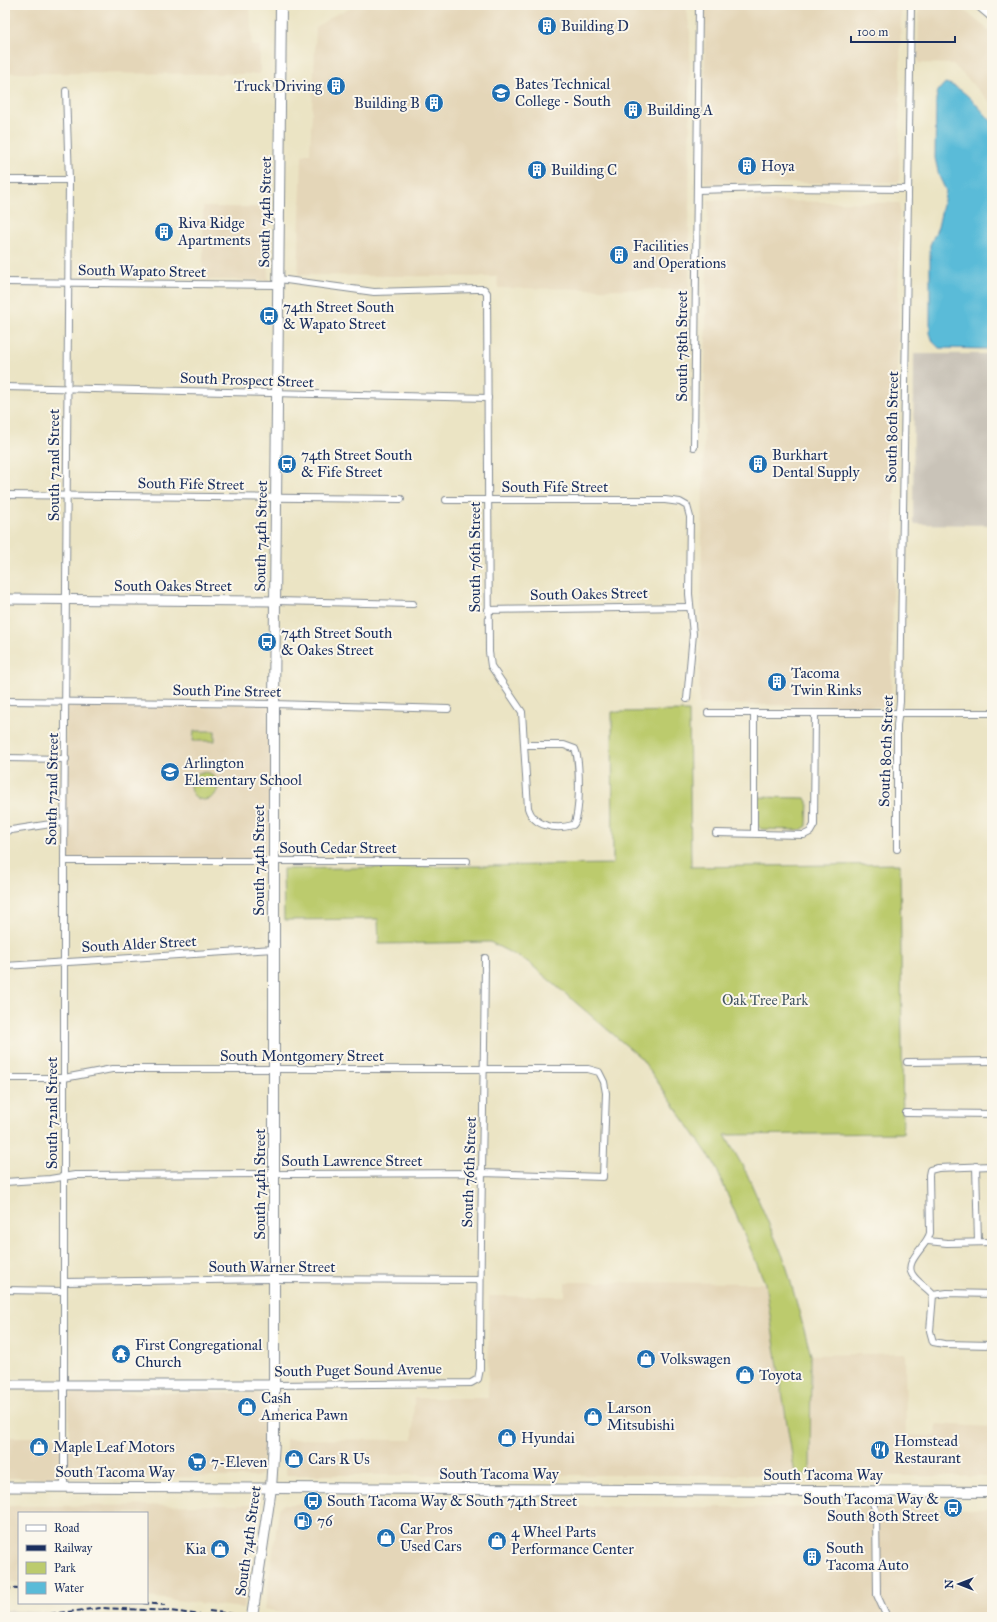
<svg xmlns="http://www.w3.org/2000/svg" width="997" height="1622" font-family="'IM FELL Great Primer',serif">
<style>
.built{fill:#e4d6b8}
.industrial{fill:#c9c3b8}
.green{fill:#bccb6d;stroke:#6c7d66}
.water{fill:#5abbd8;stroke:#3a759b}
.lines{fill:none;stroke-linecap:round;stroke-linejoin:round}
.street-casing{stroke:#838a91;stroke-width:8}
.secondary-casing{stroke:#838a91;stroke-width:11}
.primary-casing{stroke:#838a91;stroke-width:12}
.street{stroke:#fff;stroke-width:6}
.secondary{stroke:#fff;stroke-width:9}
.primary{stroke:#fff;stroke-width:10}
.rail{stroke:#1b2f5e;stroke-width:2;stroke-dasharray:6 3;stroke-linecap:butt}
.labels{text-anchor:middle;stroke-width:4;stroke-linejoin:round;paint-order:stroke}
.poi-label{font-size:15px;fill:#1b2f5e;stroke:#fbf7ec;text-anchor:start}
.street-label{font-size:15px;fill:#1b2f5e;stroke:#fbf7ec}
.park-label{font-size:15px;fill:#435662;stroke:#fbf7ec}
</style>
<rect width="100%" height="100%" fill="#fbf7ec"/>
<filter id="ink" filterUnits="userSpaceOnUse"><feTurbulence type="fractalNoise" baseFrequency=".025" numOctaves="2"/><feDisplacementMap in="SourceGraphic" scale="8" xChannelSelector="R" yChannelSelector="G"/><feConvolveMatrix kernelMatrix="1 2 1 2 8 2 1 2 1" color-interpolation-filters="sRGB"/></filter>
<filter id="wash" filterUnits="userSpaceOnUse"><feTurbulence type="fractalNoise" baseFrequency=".012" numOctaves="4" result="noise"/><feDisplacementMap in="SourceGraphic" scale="16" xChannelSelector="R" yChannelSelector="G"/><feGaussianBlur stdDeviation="0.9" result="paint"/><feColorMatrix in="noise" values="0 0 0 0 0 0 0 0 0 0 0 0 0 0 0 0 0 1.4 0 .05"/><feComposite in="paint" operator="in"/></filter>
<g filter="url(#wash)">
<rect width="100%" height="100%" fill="#ebe4c4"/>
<g class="built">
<polygon points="5,5 250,5 252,46 260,46 260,74 5,73"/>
<polygon points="359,5 686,5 690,33 689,290 498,288 497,277 298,275 302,155 310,153 316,27 336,14"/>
<polygon points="705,5 901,5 899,182 707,184 704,179"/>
<polygon points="919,5 958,5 992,33 992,104 953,64 918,63"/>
<polygon points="708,200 900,203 891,707 699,704"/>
<rect x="203" y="207" width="65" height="73"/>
<polygon points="66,702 274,704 274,860 64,861"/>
<polygon points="565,1282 765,1283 795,1475 286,1475 286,1439 413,1440 414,1398 488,1398 489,1296 565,1296"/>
<polygon points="905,1353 906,1435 936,1436 937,1424 992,1427 992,1477 810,1475 811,1355"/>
<polygon points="69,1393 265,1393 265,1436 262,1474 257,1477 5,1478 5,1437 69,1437"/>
<polygon points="284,1504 992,1509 992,1617 306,1617 265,1609 279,1509"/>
<polygon points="251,1505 257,1507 257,1511 243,1608 147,1597 147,1513 19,1513 19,1582 5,1581 5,1506"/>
</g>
<g class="industrial">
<polygon points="914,354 992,354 992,525 913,524"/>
<polygon points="5,1610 89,1617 5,1617"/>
</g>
<g class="green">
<polygon points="689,711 691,867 900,864 903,1133 725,1135 747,1174 785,1261 811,1355 810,1475 795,1475 765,1283 714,1163 641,1058 528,962 490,942 379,944 378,919 284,920 283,869 613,864 612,712"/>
<polygon points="194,731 215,731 215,741 193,741"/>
<circle cx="204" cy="786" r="14"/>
<polygon points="756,797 805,798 808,801 807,826 801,830 761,829 756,824"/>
</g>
<path class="water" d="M945 83C964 87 979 108 992 122V349L939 348 933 342 930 333V245L938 227 946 191 939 176 935 158 936 99 938 91Z"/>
</g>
<g filter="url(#ink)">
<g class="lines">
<defs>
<g id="street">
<polyline points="5,180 69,180"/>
<polyline points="697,190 773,188 908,189"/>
<path d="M279 279 374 292 476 289H484L487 293 489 652 491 666 522 712 528 808C534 827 556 830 573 825 581 818 580 759 575 749L564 745H525"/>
<polyline points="5,282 279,285"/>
<polyline points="5,387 488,398"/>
<polyline points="694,447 699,5"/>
<polyline points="5,495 401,499"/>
<polyline points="446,500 665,500 680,502 687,506 690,517 689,594 693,634 687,699"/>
<polyline points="275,601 413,604"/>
<polyline points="488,610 689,607"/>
<polyline points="5,701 274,704 448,709"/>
<polyline points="708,713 992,713"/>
<polyline points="754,713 754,833"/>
<polyline points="5,758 66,759"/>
<polyline points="5,831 64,822"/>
<polyline points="716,833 804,835 810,832 814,825 815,713"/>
<polyline points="897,849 897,725 900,702 911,5"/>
<polyline points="64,861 467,861"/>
<polyline points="5,966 274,949"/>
<polyline points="907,1062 992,1061"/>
<polyline points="5,1078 64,1078 112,1069 588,1069 599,1072 604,1082 606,1093 603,1177 482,1173 75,1175 50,1179 5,1182"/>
<polyline points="906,1113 992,1114"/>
<polyline points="976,1166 978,1242"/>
<path d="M992 1166 938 1168 930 1170 929 1175 930 1233C927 1246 904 1261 912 1274 917 1283 927 1287 933 1295L930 1331 933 1342 944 1344 992 1345"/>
<polyline points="928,1241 947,1243 992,1242"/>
<polyline points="64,1282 275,1279 480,1280"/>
<polyline points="5,1290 64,1291"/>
<polyline points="933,1295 947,1293 992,1294"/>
<path d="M275 1385 471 1383 478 1379 480 1369C480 1232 484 1095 485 958"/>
<polyline points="64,1487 64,861 69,180 66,91"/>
<polyline points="868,1491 876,1511 877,1595 887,1617"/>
</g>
<g id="secondary">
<polyline points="979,5 992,16"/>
<polyline points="5,599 275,601"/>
<polyline points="5,1385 275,1385"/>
<polyline points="5,1487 271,1488"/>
</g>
<g id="primary">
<polyline points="271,1488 992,1492"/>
<polyline points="252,1617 271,1488 274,1441 274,704 281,5"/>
</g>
</defs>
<use href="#street" class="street-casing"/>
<use href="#secondary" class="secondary-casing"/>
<use href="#primary" class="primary-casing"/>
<use href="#street" class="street"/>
<use href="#secondary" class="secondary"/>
<use href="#primary" class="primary"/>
<g class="rail">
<polyline points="5,1588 19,1589"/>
<polyline points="143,1603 165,1605"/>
<polyline points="163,1610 216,1617"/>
<polyline points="209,1611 256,1617"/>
<polyline points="5,1616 42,1615 101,1608 169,1611"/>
</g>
</g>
</g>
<defs>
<symbol id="building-disc" viewBox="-11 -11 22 22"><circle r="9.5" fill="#1f6fb2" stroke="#fbf7ec"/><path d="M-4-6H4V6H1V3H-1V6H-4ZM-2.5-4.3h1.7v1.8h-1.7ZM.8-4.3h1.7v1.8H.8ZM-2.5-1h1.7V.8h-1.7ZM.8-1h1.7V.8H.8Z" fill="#fff"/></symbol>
<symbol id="university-disc" viewBox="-11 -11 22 22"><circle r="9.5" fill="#1f6fb2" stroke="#fbf7ec"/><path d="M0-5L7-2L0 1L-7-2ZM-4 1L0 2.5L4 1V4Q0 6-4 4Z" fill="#fff"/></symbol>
<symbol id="bus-disc" viewBox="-11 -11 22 22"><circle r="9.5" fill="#1f6fb2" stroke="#fbf7ec"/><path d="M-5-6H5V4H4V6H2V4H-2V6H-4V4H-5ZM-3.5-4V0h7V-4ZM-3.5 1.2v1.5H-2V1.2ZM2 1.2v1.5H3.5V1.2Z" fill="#fff"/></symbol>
<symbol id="school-disc" viewBox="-11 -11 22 22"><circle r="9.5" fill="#1f6fb2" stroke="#fbf7ec"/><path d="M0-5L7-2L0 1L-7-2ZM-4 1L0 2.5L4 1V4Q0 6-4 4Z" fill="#fff"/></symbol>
<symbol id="temple-disc" viewBox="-11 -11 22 22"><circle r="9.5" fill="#1f6fb2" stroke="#fbf7ec"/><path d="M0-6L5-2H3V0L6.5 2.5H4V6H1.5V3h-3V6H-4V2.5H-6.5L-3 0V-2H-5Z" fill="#fff"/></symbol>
<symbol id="shop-disc" viewBox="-11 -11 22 22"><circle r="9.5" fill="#1f6fb2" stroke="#fbf7ec"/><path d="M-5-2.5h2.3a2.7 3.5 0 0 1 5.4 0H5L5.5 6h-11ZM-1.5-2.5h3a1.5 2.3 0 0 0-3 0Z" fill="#fff"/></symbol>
<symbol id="restaurant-disc" viewBox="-11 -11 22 22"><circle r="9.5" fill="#1f6fb2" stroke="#fbf7ec"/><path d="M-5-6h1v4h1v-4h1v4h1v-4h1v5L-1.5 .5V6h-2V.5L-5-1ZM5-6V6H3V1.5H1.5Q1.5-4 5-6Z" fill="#fff"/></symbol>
<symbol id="supermarket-disc" viewBox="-11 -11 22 22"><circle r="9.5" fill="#1f6fb2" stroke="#fbf7ec"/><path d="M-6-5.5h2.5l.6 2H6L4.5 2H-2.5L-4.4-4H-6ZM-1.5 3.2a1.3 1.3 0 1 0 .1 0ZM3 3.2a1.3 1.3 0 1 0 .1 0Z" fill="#fff"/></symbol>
<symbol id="fuel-disc" viewBox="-11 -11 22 22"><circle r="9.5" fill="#1f6fb2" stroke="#fbf7ec"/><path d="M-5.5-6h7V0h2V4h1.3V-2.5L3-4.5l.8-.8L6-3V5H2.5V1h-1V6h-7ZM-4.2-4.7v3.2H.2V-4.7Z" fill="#fff"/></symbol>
</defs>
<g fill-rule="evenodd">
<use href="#building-disc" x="536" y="15" width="22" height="22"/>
<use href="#building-disc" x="325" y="75" width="22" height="22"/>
<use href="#university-disc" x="490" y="82" width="22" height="22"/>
<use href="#building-disc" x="423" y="92" width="22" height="22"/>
<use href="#building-disc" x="622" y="99" width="22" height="22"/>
<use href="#building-disc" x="736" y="155" width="22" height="22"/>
<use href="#building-disc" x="526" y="159" width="22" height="22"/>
<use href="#building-disc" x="153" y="221" width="22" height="22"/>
<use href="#building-disc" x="608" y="244" width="22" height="22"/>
<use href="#bus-disc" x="258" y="305" width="22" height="22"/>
<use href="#bus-disc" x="276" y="453" width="22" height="22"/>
<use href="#building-disc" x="747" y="453" width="22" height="22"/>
<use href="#bus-disc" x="256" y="631" width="22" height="22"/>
<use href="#building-disc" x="766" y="671" width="22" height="22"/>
<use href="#school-disc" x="159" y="761" width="22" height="22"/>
<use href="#temple-disc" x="110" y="1343" width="22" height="22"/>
<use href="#shop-disc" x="635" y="1348" width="22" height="22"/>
<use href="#shop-disc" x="734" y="1364" width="22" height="22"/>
<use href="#shop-disc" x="236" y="1396" width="22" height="22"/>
<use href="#shop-disc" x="582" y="1406" width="22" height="22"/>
<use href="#shop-disc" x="496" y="1427" width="22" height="22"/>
<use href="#shop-disc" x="28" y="1436" width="22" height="22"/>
<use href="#restaurant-disc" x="869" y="1439" width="22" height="22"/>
<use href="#shop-disc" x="283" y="1448" width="22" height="22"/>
<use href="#supermarket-disc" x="186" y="1451" width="22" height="22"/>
<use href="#bus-disc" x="302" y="1490" width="22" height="22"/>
<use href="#bus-disc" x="942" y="1497" width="22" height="22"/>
<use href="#fuel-disc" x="292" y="1510" width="22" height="22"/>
<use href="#shop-disc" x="375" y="1527" width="22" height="22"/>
<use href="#shop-disc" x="486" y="1530" width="22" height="22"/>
<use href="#shop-disc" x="209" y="1538" width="22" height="22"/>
<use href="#building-disc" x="801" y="1546" width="22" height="22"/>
</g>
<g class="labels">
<g class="poi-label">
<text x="561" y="31">Building D</text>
<text x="515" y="89">Bates Technical<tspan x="515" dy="17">College - South</tspan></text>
<text x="322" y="91" text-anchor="end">Truck Driving</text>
<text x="420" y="108" text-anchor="end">Building B</text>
<text x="647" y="115">Building A</text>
<text x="761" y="171">Hoya</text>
<text x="551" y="175">Building C</text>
<text x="178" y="228">Riva Ridge<tspan x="178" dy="17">Apartments</tspan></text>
<text x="633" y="251">Facilities<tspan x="633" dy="17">and Operations</tspan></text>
<text x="283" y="312">74th Street South<tspan x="283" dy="17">&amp; Wapato Street</tspan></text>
<text x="301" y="460">74th Street South<tspan x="301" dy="17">&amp; Fife Street</tspan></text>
<text x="772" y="460">Burkhart<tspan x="772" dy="17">Dental Supply</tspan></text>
<text x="281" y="638">74th Street South<tspan x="281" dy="17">&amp; Oakes Street</tspan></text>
<text x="791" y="678">Tacoma<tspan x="791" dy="17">Twin Rinks</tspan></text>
<text x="184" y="768">Arlington<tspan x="184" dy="17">Elementary School</tspan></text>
<text x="135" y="1350">First Congregational<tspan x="135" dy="17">Church</tspan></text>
<text x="660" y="1364">Volkswagen</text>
<text x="759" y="1380">Toyota</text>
<text x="261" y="1403">Cash<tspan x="261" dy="17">America Pawn</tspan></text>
<text x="607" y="1413">Larson<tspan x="607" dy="17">Mitsubishi</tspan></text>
<text x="521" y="1443">Hyundai</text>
<text x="894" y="1446">Homstead<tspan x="894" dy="17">Restaurant</tspan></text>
<text x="53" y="1452">Maple Leaf Motors</text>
<text x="308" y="1464">Cars R Us</text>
<text x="211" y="1467">7-Eleven</text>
<text x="939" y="1504" text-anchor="end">South Tacoma Way &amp;<tspan x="939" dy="17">South 80th Street</tspan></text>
<text x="327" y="1506">South Tacoma Way &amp; South 74th Street</text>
<text x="317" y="1526">76</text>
<text x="400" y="1534">Car Pros<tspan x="400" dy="17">Used Cars</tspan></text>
<text x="511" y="1537">4 Wheel Parts<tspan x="511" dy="17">Performance Center</tspan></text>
<text x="826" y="1553">South<tspan x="826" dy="17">Tacoma Auto</tspan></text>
<text x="206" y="1554" text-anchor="end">Kia</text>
</g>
<g class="street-label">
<text transform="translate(265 212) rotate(-89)" y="5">South 74th Street</text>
<text transform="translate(142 271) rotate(1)" y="5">South Wapato Street</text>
<text transform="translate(682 346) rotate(-90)" y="5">South 78th Street</text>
<text transform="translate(247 380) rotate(2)" y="5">South Prospect Street</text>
<text transform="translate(892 427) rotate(-89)" y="5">South 80th Street</text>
<text transform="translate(54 465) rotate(-90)" y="5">South 72nd Street</text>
<text transform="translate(191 484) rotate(1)" y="5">South Fife Street</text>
<text x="555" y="492">South Fife Street</text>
<text transform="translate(261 536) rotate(-89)" y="5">South 74th Street</text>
<text transform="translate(475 557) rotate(-90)" y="5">South 76th Street</text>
<text x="173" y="591">South Oakes Street</text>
<text transform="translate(589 594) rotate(-1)" y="5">South Oakes Street</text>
<text transform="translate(227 691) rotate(1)" y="5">South Pine Street</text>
<text transform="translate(886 751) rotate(-88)" y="5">South 80th Street</text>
<text transform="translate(52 789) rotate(-89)" y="5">South 72nd Street</text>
<text x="338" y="853">South Cedar Street</text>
<text transform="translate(259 860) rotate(-90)" y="5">South 74th Street</text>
<text transform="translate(139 944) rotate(-3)" y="5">South Alder Street</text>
<text x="302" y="1061">South Montgomery Street</text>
<text transform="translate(52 1113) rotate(-90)" y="5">South 72nd Street</text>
<text x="352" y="1166">South Lawrence Street</text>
<text transform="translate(469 1172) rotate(-88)" y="5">South 76th Street</text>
<text transform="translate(260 1184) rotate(-90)" y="5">South 74th Street</text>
<text x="272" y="1272">South Warner Street</text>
<text transform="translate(358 1370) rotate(-1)" y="5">South Puget Sound Avenue</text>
<text x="115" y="1477">South Tacoma Way</text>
<text x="499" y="1479">South Tacoma Way</text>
<text x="823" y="1480">South Tacoma Way</text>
<text transform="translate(248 1541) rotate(-82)" y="5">South 74th Street</text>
</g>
<g class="park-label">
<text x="765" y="1005">Oak Tree Park</text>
</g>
</g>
<rect width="997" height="1622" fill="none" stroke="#fbf7ec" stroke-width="20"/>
<rect x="18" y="1512" width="130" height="92" fill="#fbf7ec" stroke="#a1a7b3"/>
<rect x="26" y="1525" width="20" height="6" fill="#ffffff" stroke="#a1a7b3"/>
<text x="54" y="1532" font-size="12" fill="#1b2f5e">Road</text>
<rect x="26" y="1545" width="20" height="6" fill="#1b2f5e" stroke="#a1a7b3"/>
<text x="54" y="1552" font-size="12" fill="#1b2f5e">Railway</text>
<rect x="26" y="1562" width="20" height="12" fill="#bccb6d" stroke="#a1a7b3"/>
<text x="54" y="1572" font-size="12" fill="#1b2f5e">Park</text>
<rect x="26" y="1582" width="20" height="12" fill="#5abbd8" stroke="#a1a7b3"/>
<text x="54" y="1592" font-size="12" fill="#1b2f5e">Water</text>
<g transform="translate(959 1584) rotate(270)" stroke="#fbf7ec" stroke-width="3" paint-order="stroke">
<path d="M0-3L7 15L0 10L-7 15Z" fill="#1b2f5e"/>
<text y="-6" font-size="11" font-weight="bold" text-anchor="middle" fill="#1b2f5e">N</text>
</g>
<path d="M851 36v6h104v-6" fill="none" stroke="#1b2f5e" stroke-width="2"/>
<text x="857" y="36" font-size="12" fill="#1b2f5e" stroke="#fbf7ec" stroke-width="3" paint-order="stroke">100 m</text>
</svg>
